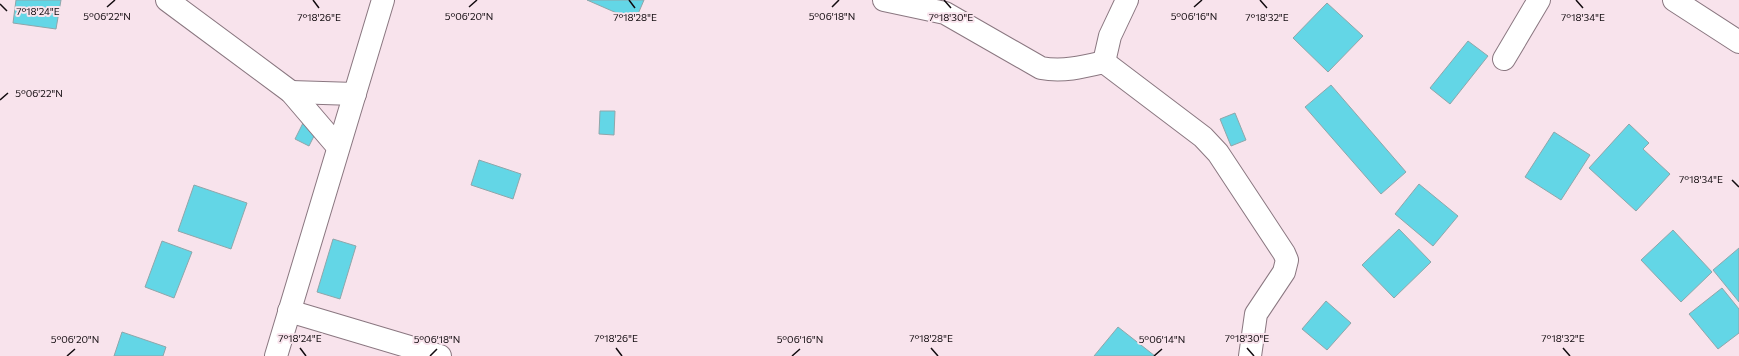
<svg xmlns="http://www.w3.org/2000/svg" width="1739" height="356" font-family="Commissioner,sans-serif">
<style>
.building{fill:#63d6e6;stroke:#8fa6aa}
.lines{fill:none;stroke-linecap:round;stroke-linejoin:round}
.minor-casing{stroke:#8a7780;stroke-width:24}
.minor{stroke:#fff;stroke-width:22}
.ticks{fill:none;stroke:#120b0f;stroke-width:1.5}
.ticks-label{font-size:10px;text-anchor:middle;fill:#120b0f;stroke:#f8e3ec;stroke-width:4;stroke-linejoin:round;paint-order:stroke}
</style>
<rect width="100%" height="100%" fill="#f8e3ec"/>
<g class="building">
<polygon points="16,0 61,0 56,29 13,23"/>
<polygon points="587,0 644,0 635,21"/>
<polygon points="1327,3 1363,36 1328,72 1293,38"/>
<polygon points="1468,41 1488,56 1450,104 1430,88"/>
<polygon points="1331,85 1406,172 1381,194 1305,107"/>
<polygon points="309,111 323,118 309,146 295,139"/>
<polygon points="600,111 615,111 614,135 599,134"/>
<polygon points="1235,113 1246,140 1231,146 1220,119"/>
<polygon points="1629,124 1649,143 1643,149 1670,174 1636,211 1589,168"/>
<polygon points="1554,132 1590,155 1561,200 1525,177"/>
<polygon points="479,160 521,174 513,199 471,185"/>
<polygon points="1419,184 1458,216 1433,246 1395,214"/>
<polygon points="194,185 247,203 231,249 178,231"/>
<polygon points="1399,229 1431,262 1394,298 1362,265"/>
<polygon points="1673,230 1712,272 1681,302 1641,260"/>
<polygon points="333,239 356,246 340,299 317,292"/>
<polygon points="162,241 192,252 174,298 145,287"/>
<polygon points="1739,248 1739,302 1713,270"/>
<polygon points="1722,288 1739,309 1739,333 1718,349 1689,314"/>
<polygon points="1326,301 1351,323 1327,350 1302,329"/>
<polygon points="1118,327 1155,356 1094,356"/>
<polygon points="122,332 166,347 163,356 114,356"/>
</g>
<g class="lines">
<defs>
<g id="minor">
<polyline points="167,0 291,92 338,147"/>
<path d="M884 0 945 13 1041 68C1063 72 1083 67 1104 62L1203 137 1218 153 1284 253 1287 260 1284 272 1256 314 1250 356"/>
<polyline points="1674,0 1739,42"/>
<polyline points="1504,59 1539,0"/>
<polyline points="1104,62 1110,36 1127,0"/>
<polyline points="291,92 355,94"/>
<polyline points="289,311 440,356"/>
<polyline points="276,356 383,0"/>
</g>
</defs>
<use href="#minor" class="minor-casing"/>
<use href="#minor" class="minor"/>
</g>
<path class="ticks" d="M313 0 319 8M629 0 635 8M944 0 951 8M1260 0 1267 8M1576 0 1583 8M0 4 7 11M107 7 115 0M469 7 477 0M832 7 839 0M1194 7 1202 0M0 100 8 93M1732 180 1739 187M300 348 306 356M616 348 622 356M931 348 938 356M1247 348 1254 356M1563 348 1570 356M67 356 75 349M430 356 437 349M792 356 800 349M1154 356 1162 349"/>
<g class="ticks-label">
<text x="38" y="15">7°18'24"E</text>
<text x="107" y="20">5°06'22"N</text>
<text x="1194" y="20">5°06'16"N</text>
<text x="469" y="20">5°06'20"N</text>
<text x="832" y="20">5°06'18"N</text>
<text x="319" y="21">7°18'26"E</text>
<text x="635" y="21">7°18'28"E</text>
<text x="951" y="21">7°18'30"E</text>
<text x="1267" y="21">7°18'32"E</text>
<text x="1583" y="21">7°18'34"E</text>
<text x="39" y="97">5°06'22"N</text>
<text x="1701" y="183">7°18'34"E</text>
<text x="300" y="342">7°18'24"E</text>
<text x="616" y="342">7°18'26"E</text>
<text x="931" y="342">7°18'28"E</text>
<text x="1247" y="342">7°18'30"E</text>
<text x="1563" y="342">7°18'32"E</text>
<text x="75" y="343">5°06'20"N</text>
<text x="437" y="343">5°06'18"N</text>
<text x="800" y="343">5°06'16"N</text>
<text x="1162" y="343">5°06'14"N</text>
</g>
</svg>
